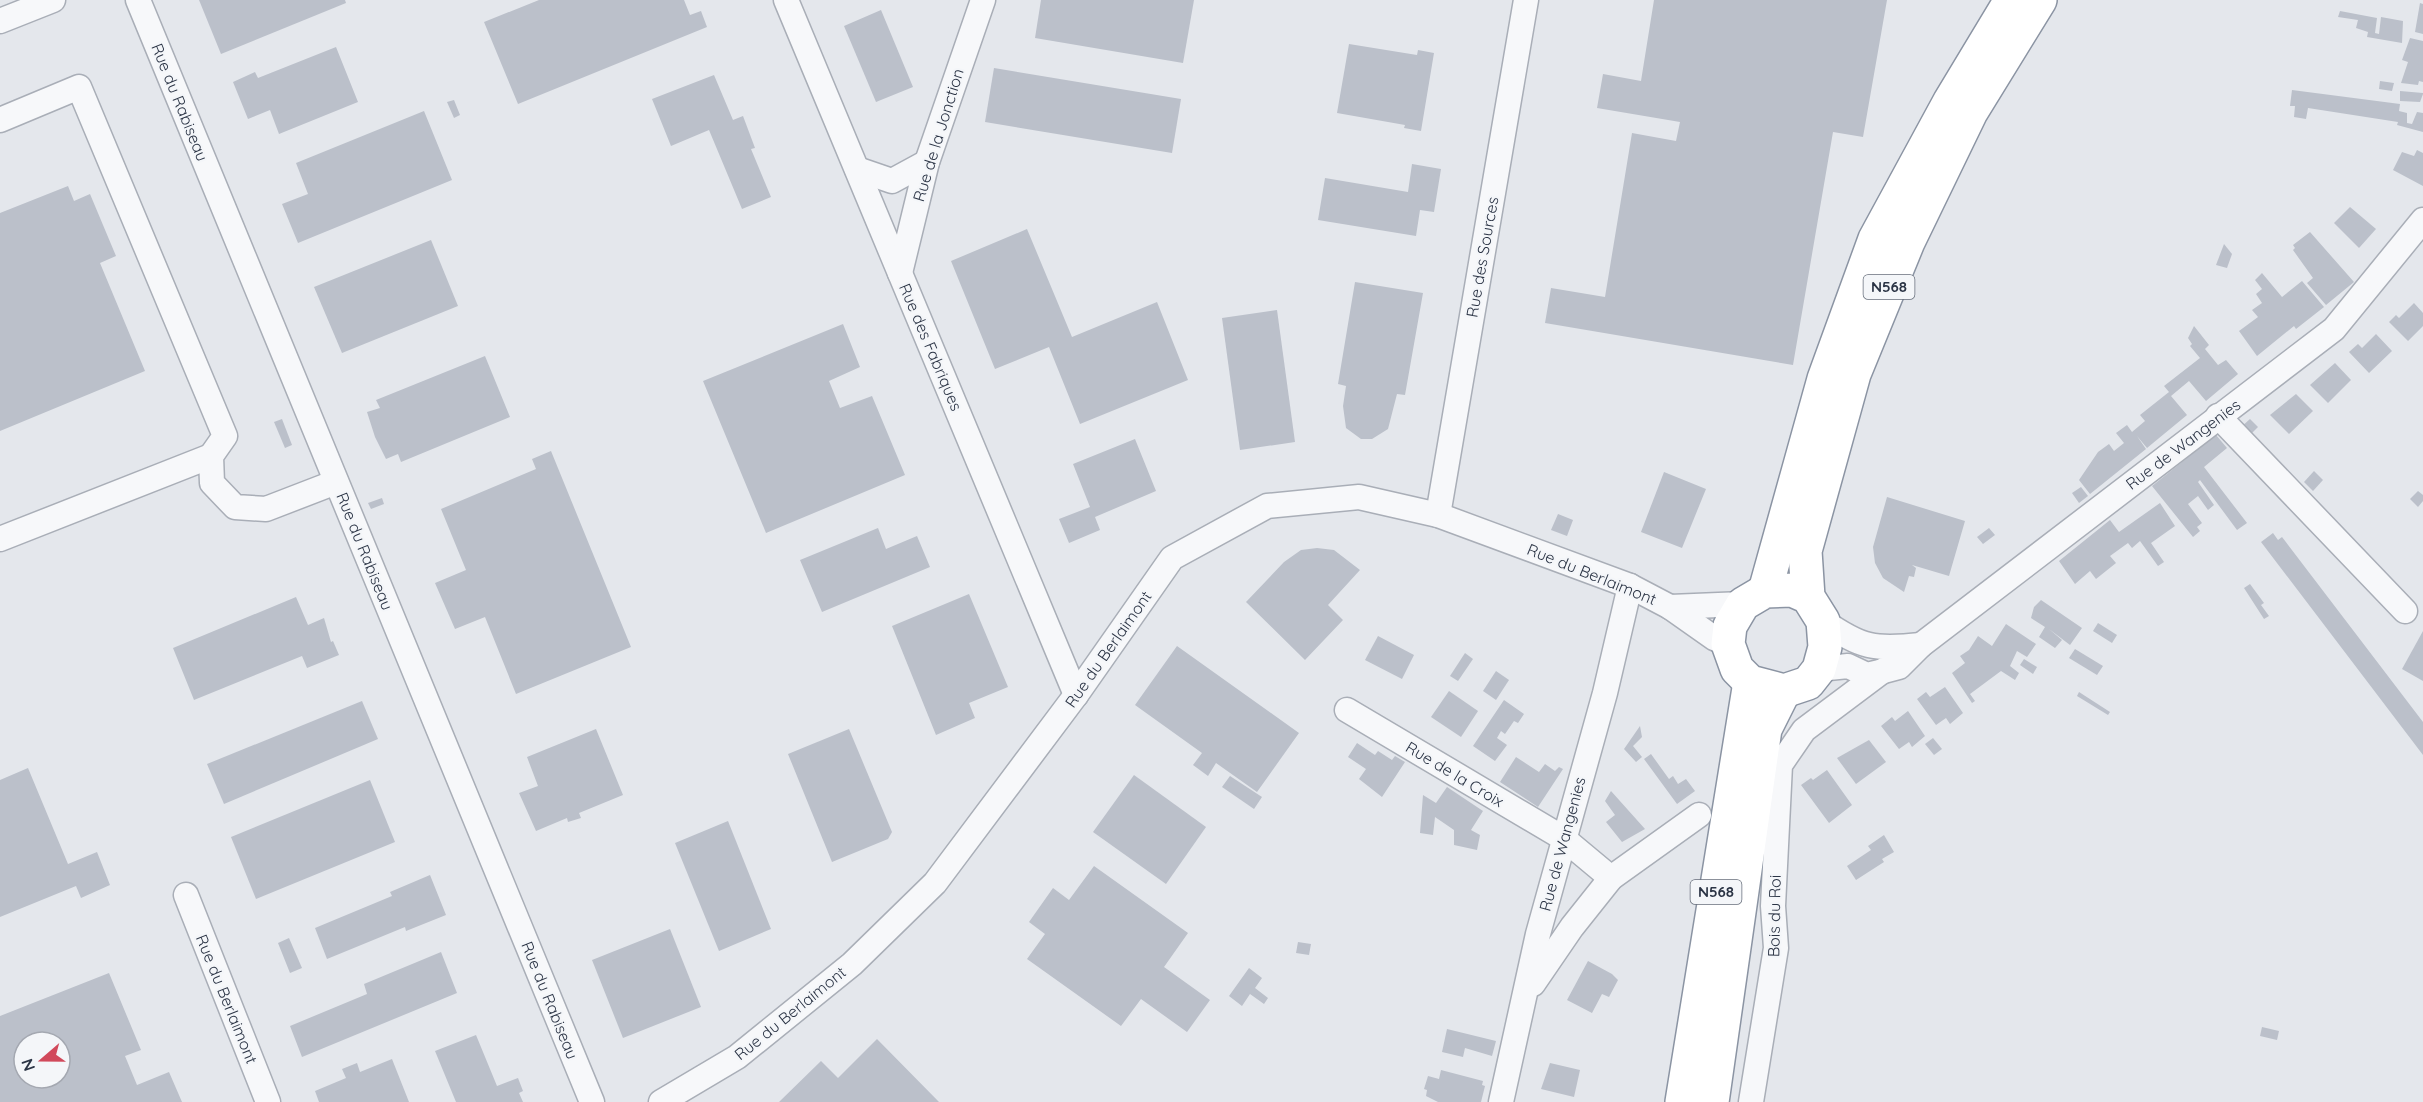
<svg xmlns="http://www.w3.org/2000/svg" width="2423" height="1102" font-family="Quicksand,sans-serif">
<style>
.building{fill:#bbc0ca;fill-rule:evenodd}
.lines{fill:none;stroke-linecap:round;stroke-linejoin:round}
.minor-casing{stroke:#a9aeb7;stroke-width:27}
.highway-casing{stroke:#8b94a3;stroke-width:36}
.minor{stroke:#f7f8fa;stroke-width:24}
.highway{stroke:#fff;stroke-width:33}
.labels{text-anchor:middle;stroke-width:4.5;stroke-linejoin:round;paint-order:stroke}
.shield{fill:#f4f6f9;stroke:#676e7b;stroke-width:1.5}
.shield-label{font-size:15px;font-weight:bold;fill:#2b3445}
.street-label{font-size:16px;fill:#2b3445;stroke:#f4f6f9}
</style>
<rect width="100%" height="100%" fill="#e4e7ec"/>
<g class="building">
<polygon points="199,0 345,0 346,3 221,54"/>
<polygon points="539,0 684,0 690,15 701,11 707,27 518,104 484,22"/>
<polygon points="1041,0 1194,0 1183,63 1035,38"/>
<polygon points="1654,0 1887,0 1863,137 1833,132 1793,365 1545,323 1551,288 1605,297 1632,133 1676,141 1680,122 1597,108 1603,74 1641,81"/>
<polygon points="2420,3 2423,4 2423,34 2415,32"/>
<polygon points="881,10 913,87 876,102 844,26"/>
<polygon points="2340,11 2377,18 2375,33 2379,34 2381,17 2403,21 2402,43 2367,37 2368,32 2356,28 2358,20 2338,17"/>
<polygon points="2410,38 2423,41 2423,82 2419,81 2418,85 2401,83 2408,62 2402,60"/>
<polygon points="1349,44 1417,55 1418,50 1434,53 1421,131 1404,128 1405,125 1337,113"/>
<polygon points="336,47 358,102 279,134 270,110 248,119 233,82 255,72 258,78"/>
<polygon points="994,68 1181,99 1172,153 985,122"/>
<polygon points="714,75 733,120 743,116 755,148 751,149 771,197 742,209 709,130 671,146 652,99"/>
<polygon points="2380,81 2394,83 2392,91 2379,89"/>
<polygon points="2292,90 2400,104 2399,111 2407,113 2407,123 2412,124 2417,112 2423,113 2423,132 2397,125 2398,122 2308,108 2306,119 2294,117 2295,106 2290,106"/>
<polygon points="2400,91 2423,93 2423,94 2420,102 2400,101"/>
<polygon points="454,100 460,115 454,118 447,102"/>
<polygon points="424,111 452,180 298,243 282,204 308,194 296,163"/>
<polygon points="2417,150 2423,153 2423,186 2393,170 2402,152 2414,156"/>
<polygon points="1412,164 1441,169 1434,212 1420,210 1416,236 1318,220 1325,178 1408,192"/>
<polygon points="68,186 74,201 90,194 116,256 100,263 145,371 0,431 0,213"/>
<polygon points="2350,207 2376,229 2359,248 2334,223"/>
<polygon points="1027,229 1072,337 1157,302 1188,380 1080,424 1049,347 995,369 951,261"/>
<polygon points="2310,232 2354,282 2326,305 2307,283 2313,278 2293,250 2295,248 2293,245"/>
<polygon points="431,240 458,306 342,353 314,287"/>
<polygon points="2224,244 2232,254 2227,268 2216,265"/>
<polygon points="2262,273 2282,297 2302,281 2324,307 2296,329 2294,326 2257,356 2239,331 2258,317 2252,310 2262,303 2256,294 2262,289 2255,280"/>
<polygon points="1355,282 1423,293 1405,395 1397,394 1388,429 1372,439 1361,439 1346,428 1343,406 1346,386 1338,384"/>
<polygon points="2414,303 2423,313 2423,326 2408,341 2389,322 2396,315 2399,318"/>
<polygon points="1277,310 1295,442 1240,450 1222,318"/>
<polygon points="843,324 860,367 829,381 840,408 872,396 905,475 766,533 703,381"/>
<polygon points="2194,326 2209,345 2205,349 2218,365 2226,360 2238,374 2206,401 2189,381 2171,396 2187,415 2147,448 2137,436 2146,449 2090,494 2079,480 2098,452 2109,444 2114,451 2124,443 2116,433 2127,425 2132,432 2145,421 2140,415 2169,392 2164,386 2200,358 2190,346 2192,344 2188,338"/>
<polygon points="2376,334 2392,351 2369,373 2349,352 2358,344 2362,348"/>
<polygon points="485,356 510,417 401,462 398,454 386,459 375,437 367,412 380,408 376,400"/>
<polygon points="2335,363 2351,380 2328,403 2310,385"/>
<polygon points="2296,394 2313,411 2289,434 2270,415"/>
<polygon points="282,419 292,445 285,448 274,422"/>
<polygon points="2250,419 2258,427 2248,437 2240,428"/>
<polygon points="2216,435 2227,448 2204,467 2247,523 2237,530 2200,480 2198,482 2214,505 2208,510 2198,496 2188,504 2202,523 2197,527 2200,531 2193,537 2152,486"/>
<polygon points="1135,439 1156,491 1095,517 1100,530 1069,543 1059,519 1090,507 1073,464"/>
<polygon points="551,451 631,647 516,694 485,617 455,629 435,583 466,570 441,509 536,469 532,459"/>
<polygon points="2314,471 2323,480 2313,491 2304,482"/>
<polygon points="1664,472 1706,489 1682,548 1641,532"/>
<polygon points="2081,487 2088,496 2079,503 2072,493"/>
<polygon points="2418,491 2423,495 2423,501 2418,507 2410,499"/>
<polygon points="1887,497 1965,521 1949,576 1912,565 1916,568 1914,577 1909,576 1904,592 1883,578 1875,563 1873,547"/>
<polygon points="382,498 384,504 371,509 368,503"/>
<polygon points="2160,503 2175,526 2151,543 2164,562 2158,566 2140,541 2132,548 2128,543 2110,556 2116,563 2096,579 2090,571 2075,584 2059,561 2110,520 2119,532"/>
<polygon points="1558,514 1573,520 1567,536 1551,530"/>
<polygon points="878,528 886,549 917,536 930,567 822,612 800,560"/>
<polygon points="1989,528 1995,535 1983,544 1977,537"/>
<polygon points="2273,533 2278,540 2282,537 2423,722 2423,755 2261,542"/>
<polygon points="1317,548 1334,550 1360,570 1328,605 1343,620 1305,660 1246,602 1284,562 1301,550"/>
<polygon points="2250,584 2264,603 2261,605 2269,616 2264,619 2244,588"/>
<polygon points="969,594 1008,687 969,703 975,718 936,735 892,626"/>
<polygon points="296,597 308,625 324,618 331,642 333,641 339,655 307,668 302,656 194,700 173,648"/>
<polygon points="2041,600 2082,628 2070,645 2049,629 2062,640 2055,648 2039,637 2045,627 2031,618 2034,607"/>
<polygon points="2098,623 2117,635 2112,643 2093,631"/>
<polygon points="2006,624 2036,644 2027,657 2017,651 2010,666 2019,673 2015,680 2001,671 1970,694 1975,701 1972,703 1952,673 1965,663 1960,656 1969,650 1978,636 1992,646"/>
<polygon points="2423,631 2423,681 2402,669"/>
<polygon points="1378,636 1414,655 1402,679 1365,660"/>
<polygon points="1177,646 1299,733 1257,792 1216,763 1208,776 1193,765 1202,753 1135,705"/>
<polygon points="2075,649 2103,666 2097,675 2069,658"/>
<polygon points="1465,653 1473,659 1458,681 1450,676"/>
<polygon points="2024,659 2037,667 2033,674 2020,665"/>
<polygon points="1496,671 1509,680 1496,700 1483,691"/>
<polygon points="1945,687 1963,713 1950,724 1946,718 1936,725 1917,699 1926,692 1930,697"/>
<polygon points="1449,691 1478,711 1461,737 1431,717"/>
<polygon points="2079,692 2110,712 2108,715 2077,696"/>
<polygon points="1504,700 1524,714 1518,723 1514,721 1505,734 1501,731 1497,738 1507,745 1495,761 1473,746"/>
<polygon points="362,701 378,739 224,804 207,764"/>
<polygon points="1908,711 1925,736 1912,747 1909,742 1899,749 1881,726 1892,717 1895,721"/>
<polygon points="1640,726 1642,737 1633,746 1642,757 1636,762 1624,749"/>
<polygon points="596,729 623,795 579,813 581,818 568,822 567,818 536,831 519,793 538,786 527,757"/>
<polygon points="849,729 892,832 888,839 832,862 788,754"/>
<polygon points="1933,738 1942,749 1934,755 1925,744"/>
<polygon points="1869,740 1886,762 1856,784 1837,758"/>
<polygon points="1357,743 1375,755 1378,751 1392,760 1395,756 1405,762 1382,797 1359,779 1366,769 1348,757"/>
<polygon points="1651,754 1669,779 1673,776 1678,784 1686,779 1695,791 1677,804 1644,759"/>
<polygon points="1516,757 1539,772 1545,764 1555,771 1559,767 1563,769 1538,807 1500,782"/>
<polygon points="28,768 68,864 97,852 110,885 81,898 76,886 0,917 0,780"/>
<polygon points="1827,770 1852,805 1829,823 1801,785 1811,778 1813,780"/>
<polygon points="1134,775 1206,827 1166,884 1093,832"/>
<polygon points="1230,776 1262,797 1254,809 1222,787"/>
<polygon points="370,780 395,842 256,899 231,837"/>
<polygon points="1447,787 1483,811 1471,830 1480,835 1477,850 1454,845 1454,830 1435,817 1433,835 1420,833 1423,795 1436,803"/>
<polygon points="1611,791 1645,829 1622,842 1606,822 1615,815 1605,801"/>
<polygon points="728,821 771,929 719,951 675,843"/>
<polygon points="1884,835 1894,852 1882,859 1884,862 1856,880 1847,866 1871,850 1868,846"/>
<polygon points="1094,866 1188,933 1164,967 1210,1000 1187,1032 1141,999 1121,1026 1027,959 1045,934 1029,922 1053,888 1069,900"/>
<polygon points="430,875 446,915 406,931 405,927 327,959 315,928 392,896 390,892"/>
<polygon points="670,929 701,1007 623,1038 592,960"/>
<polygon points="289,938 302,968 290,973 278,943"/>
<polygon points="1298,942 1311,944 1309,955 1296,953"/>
<polygon points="441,952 457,993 302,1057 290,1026 367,994 364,984"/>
<polygon points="1588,961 1612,974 1618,980 1609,997 1602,994 1592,1013 1567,1000"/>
<polygon points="1249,968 1262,978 1255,988 1268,998 1264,1004 1250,994 1242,1006 1229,996"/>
<path d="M109 973 141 1050 125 1056 137 1085 169 1072 182 1102H0V1016ZM24 1042H60V1078H24Z"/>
<polygon points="2262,1027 2279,1031 2277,1040 2260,1036"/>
<polygon points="1447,1029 1496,1041 1492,1056 1465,1048 1463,1057 1442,1052"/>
<polygon points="476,1035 497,1086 518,1078 523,1091 519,1093 523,1102 456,1102 435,1051"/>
<polygon points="877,1039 939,1102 779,1102 821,1061 838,1078"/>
<polygon points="392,1059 409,1102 319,1102 315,1091 346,1078 342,1069 357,1063 360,1072"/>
<polygon points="1550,1063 1580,1070 1574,1097 1541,1089"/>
<polygon points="1441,1070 1483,1081 1482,1085 1485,1086 1481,1102 1438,1102 1426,1096 1427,1090 1424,1089 1428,1076 1439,1079"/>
</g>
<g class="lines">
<defs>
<g id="minor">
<polyline points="138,0 592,1102"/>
<polyline points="786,0 1076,695"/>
<polyline points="0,21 53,0"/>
<polyline points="0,120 79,87 225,436 211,456 212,483 235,507 266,509 336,482"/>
<polyline points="857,169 892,181 927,162"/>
<polyline points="900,273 927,162 983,0"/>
<polyline points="2218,416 2405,611"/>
<polyline points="1438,515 1526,0"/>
<polyline points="0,539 211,456"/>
<polyline points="1670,607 1743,604"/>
<path d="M1823 621C1862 648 1874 650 1921 645"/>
<polyline points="1819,669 1848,666 1867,675 1884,671 1899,667 1921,645 2334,329 2423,220"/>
<polyline points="1347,710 1563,838 1611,878"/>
<polyline points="186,895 268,1102"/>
<polyline points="1533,984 1572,927 1611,878 1699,815"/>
<polyline points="661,1102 737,1057 852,964 935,883 1076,695 1172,558 1267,506 1359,497 1438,515 1630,586 1670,607 1714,638 1728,644"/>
<polyline points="1501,1102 1538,934 1605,693 1630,586"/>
<polyline points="1751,1102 1776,948 1773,906 1780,765 1804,730 1884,670"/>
</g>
<g id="highway">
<polyline points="1765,591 1824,379 1875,239 1950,101 2011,0"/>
<polyline points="1808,597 1792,590 1765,591 1743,604 1730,626 1728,644 1737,669 1750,682 1784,691 1808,683 1819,669 1825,647 1823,621 1808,597 1805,551 1854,374 1908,242 1971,112 2040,0"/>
<polyline points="1682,1102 1750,682"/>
<polyline points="1712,1102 1765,729 1784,691"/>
</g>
</defs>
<use href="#minor" class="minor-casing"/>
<use href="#highway" class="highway-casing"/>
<use href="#minor" class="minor"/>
<use href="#highway" class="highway"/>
</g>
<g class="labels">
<g class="shield">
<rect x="1863.5" y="275" width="51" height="24" rx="4.5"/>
<rect x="1690.5" y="880" width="51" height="24" rx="4.5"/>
</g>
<g class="shield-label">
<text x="1889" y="292">N568</text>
<text x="1716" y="897">N568</text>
</g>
<g class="street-label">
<text transform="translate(180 102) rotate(68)" y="6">Rue du Rabiseau</text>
<text transform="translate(938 135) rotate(-73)" y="6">Rue de la Jonction</text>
<text transform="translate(1482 257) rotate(-80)" y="6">Rue des Sources</text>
<text transform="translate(931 347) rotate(67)" y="6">Rue des Fabriques</text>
<text transform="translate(2183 444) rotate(-37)" y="6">Rue de Wangenies</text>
<text transform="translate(365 551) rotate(68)" y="6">Rue du Rabiseau</text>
<text transform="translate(1592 574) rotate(22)" y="6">Rue du Berlaimont</text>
<text transform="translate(1108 649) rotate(-55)" y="6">Rue du Berlaimont</text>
<text transform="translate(1455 774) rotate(31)" y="6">Rue de la Croix</text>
<text transform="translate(1562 844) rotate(-75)" y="6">Rue de Wangenies</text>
<text transform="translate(1774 916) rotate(-89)" y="6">Bois du Roi</text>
<text transform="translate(227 999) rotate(68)" y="6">Rue du Berlaimont</text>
<text transform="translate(550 1000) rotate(68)" y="6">Rue du Rabiseau</text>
<text transform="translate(790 1013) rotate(-39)" y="6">Rue du Berlaimont</text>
</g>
</g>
<g transform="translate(42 1060) rotate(250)"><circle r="28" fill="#f4f6f9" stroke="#a4a8b1" stroke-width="1.5"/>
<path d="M0-4.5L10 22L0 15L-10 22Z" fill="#d1495b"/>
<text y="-9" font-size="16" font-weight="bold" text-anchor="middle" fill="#2b3445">N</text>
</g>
</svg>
